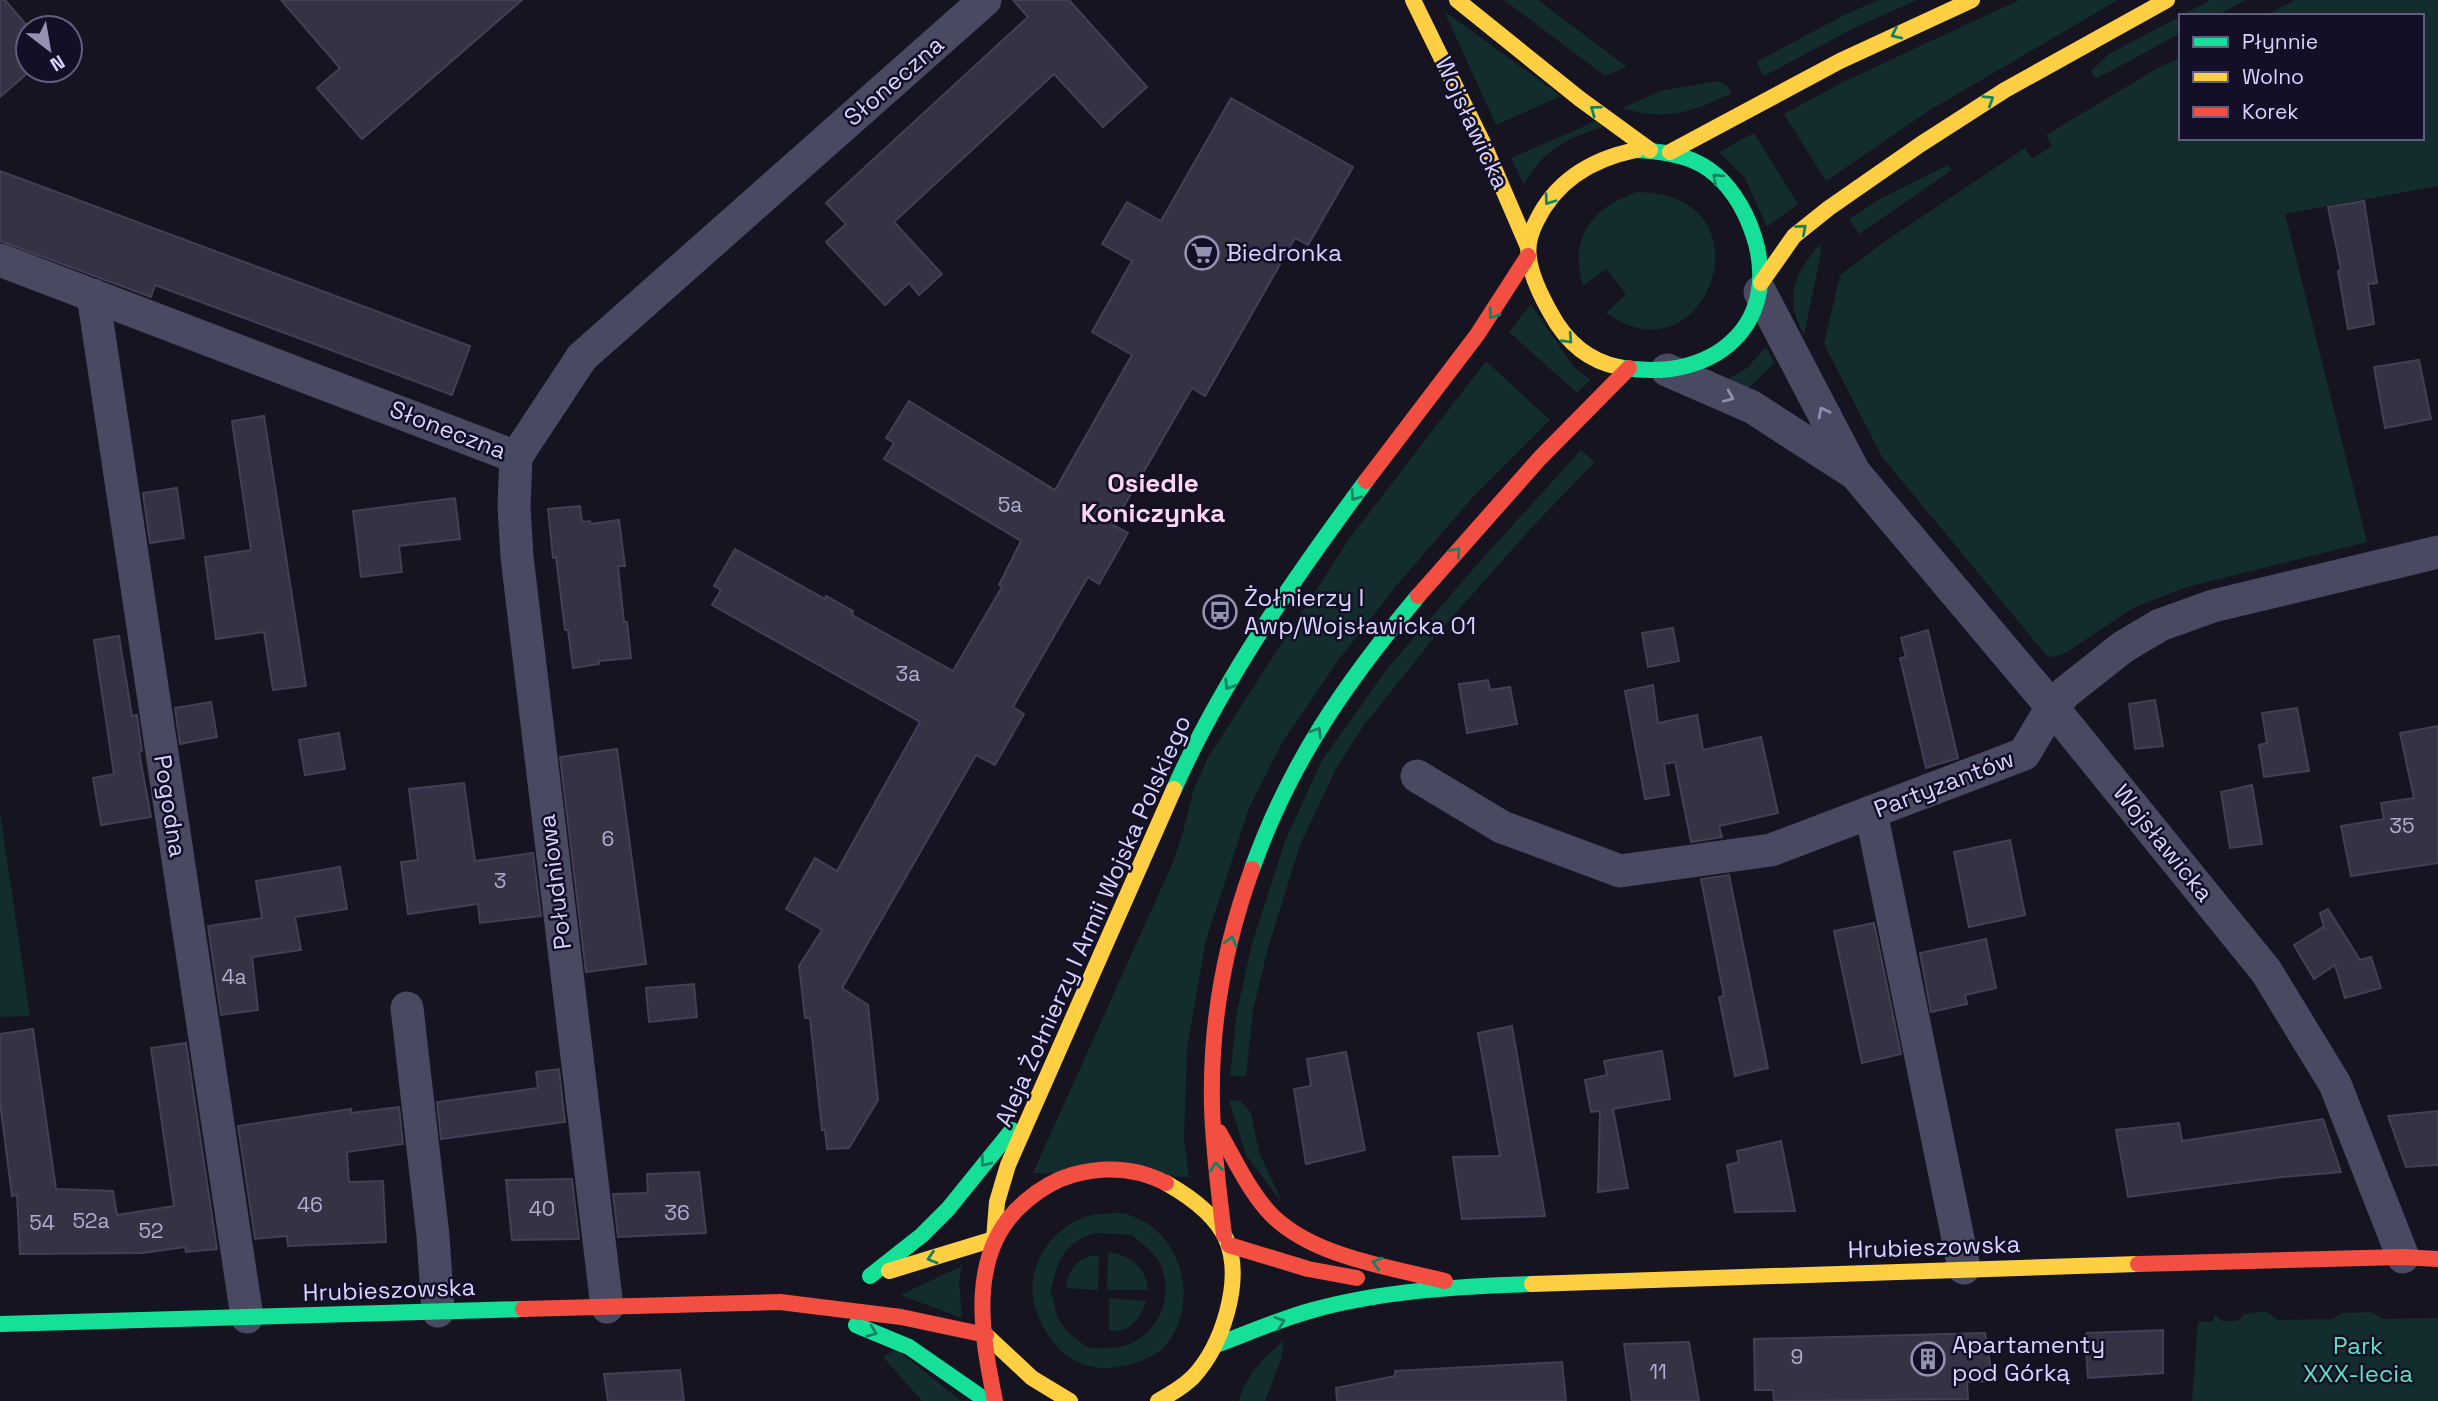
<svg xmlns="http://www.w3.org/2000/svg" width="2438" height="1401" font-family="'Space Grotesk',sans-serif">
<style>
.green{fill:#132c2d;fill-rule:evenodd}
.building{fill:#343243;stroke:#433f54;stroke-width:2}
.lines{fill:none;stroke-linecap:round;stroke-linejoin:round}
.street{stroke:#4a4962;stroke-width:33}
.fast{stroke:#16e098;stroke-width:16}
.slow{stroke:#ffcf43;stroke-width:16}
.jam{stroke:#f24e42;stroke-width:16}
.oneway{stroke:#158265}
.oneway2{stroke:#928eb0}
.labels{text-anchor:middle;stroke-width:5;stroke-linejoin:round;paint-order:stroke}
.number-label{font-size:21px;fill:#b0acd0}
.street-label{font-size:24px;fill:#d9d4ff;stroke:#130f26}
.poi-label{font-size:24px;fill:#d9d4ff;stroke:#130f26;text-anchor:start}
.park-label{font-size:24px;fill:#5fe0c0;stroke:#130f26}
.neighbourhood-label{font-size:26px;font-weight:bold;fill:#ffd6f0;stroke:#130f26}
</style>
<rect width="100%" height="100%" fill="#161421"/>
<g class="green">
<polygon points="1504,0 1538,0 1627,67 1605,76"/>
<polygon points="1879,0 1917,0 1854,28 1764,76 1757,64 1758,61 1846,14"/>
<polygon points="2019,0 2118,0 1930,110 1826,181 1784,114 1843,82"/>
<polygon points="2210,0 2246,0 2215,16 2181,16"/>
<polygon points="2295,0 2438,0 2438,186 2285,214 2367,542 2187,587 2133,608 2067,652 2054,657 2047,656 1882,457 1824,344 1840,275 1884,242 2025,148 2032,159 2052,146 2046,135 2156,69 2181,57 2181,138 2422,138 2422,16 2264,16"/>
<polygon points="1444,11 1561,96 1496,125"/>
<polygon points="2181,16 2181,33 2096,79 2091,71 2109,54"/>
<path d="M1717 81 1727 86 1732 93C1693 112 1665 122 1623 108L1660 91Z"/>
<path d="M1596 121 1603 127C1569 137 1540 152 1524 185L1511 158Z"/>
<polygon points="1754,133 1798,204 1767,227 1745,178 1719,152"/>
<polygon points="1948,165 1952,170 1859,234 1849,219 1880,199"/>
<path d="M1637 192C1776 193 1707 386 1606 313L1626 294 1606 269 1583 286C1569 237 1591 208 1637 192Z"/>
<path d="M1820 244 1821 253 1804 335C1783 297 1794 274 1820 244Z"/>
<polygon points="1531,304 1573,366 1591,380 1577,393 1509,332"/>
<polygon points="1766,347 1774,363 1746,391 1726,380 1747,368"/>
<polygon points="1486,361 1550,420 1472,498 1397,585 1337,662 1282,743 1249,808 1206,940 1187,1048 1184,1139 1189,1177 1033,1173 1173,862 1183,832 1194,788 1209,756 1349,539"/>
<polygon points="1581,450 1595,462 1533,526 1437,634 1364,725 1336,769 1300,845 1268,948 1253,1010 1246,1076 1230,1076 1237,1011 1252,944 1285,841 1321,762 1387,669 1480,561"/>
<polygon points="0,812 30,1016 0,1017"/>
<polygon points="1229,1100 1241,1101 1251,1113 1259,1152 1283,1204 1246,1155"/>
<path d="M1124 1213C1132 1216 1141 1219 1148 1224 1187 1250 1196 1311 1165 1346 1155 1357 1141 1361 1128 1365 1082 1376 1054 1355 1037 1313 1020 1270 1052 1222 1097 1214 1106 1213 1115 1213 1124 1213ZM1097 1233 1132 1235C1141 1243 1154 1252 1159 1262 1176 1293 1159 1334 1127 1345 1115 1349 1101 1348 1089 1348 1070 1335 1054 1323 1054 1298L1050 1296C1056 1265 1062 1241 1097 1233Z"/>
<path d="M1108 1252C1129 1254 1147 1268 1148 1290H1107Z"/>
<path d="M1099 1255 1098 1290 1066 1288C1068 1268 1079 1256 1099 1255Z"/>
<polygon points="962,1266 959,1281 962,1318 900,1295"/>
<path d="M1109 1298 1146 1301C1141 1318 1129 1335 1109 1330Z"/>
<polygon points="2266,1311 2278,1320 2333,1319 2341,1313 2371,1312 2383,1319 2438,1318 2438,1401 2192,1401 2198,1322 2213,1322 2214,1314 2222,1321 2237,1321 2244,1314"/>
<path d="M1284 1340 1281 1359 1265 1401H1239C1245 1375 1265 1357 1284 1340Z"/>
<polygon points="896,1349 961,1401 922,1401 883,1357"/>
</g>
<g class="building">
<polygon points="0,0 5,0 29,28 28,70 31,70 0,97"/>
<polygon points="281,0 522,0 362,139 317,88 340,68"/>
<polygon points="1013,0 1069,0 1147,87 1103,127 1054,74 894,222 942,274 919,295 909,283 885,305 826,242 846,224 826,203 1028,17"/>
<polygon points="1231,98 1353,167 1308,245 1295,238 1205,396 1192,388 1113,525 1128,533 1099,584 1088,577 1013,707 1024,714 995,765 976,755 842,988 868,1005 878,1100 849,1148 827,1149 825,1130 822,1130 810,1018 805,1018 799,966 822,930 786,909 815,858 837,871 920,722 712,605 721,590 714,586 735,549 825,599 826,596 853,611 852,615 953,671 1002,587 999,585 1021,541 884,459 894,443 886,438 909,401 1055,490 1132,355 1092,332 1132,261 1102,244 1127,202 1161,221"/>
<polygon points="0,171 470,346 452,395 155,285 151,297 0,241"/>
<polygon points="2364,201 2377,283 2368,284 2374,324 2348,329 2338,271 2341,270 2328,207"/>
<polygon points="2419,360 2431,419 2385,428 2374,367"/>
<polygon points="264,416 306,686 273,690 264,632 216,639 205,557 251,550 232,421"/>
<polygon points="177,488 184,538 150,543 143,493"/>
<polygon points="455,498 460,539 399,546 402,572 361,577 353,511"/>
<polygon points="580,506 582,522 590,521 591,524 619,520 625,566 618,566 624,622 627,622 631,658 599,661 599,664 573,668 568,630 565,630 556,557 553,558 548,509"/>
<polygon points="1673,628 1679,661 1648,667 1642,633"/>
<polygon points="1928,630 1958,758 1926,768 1900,658 1906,657 1901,638"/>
<polygon points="119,636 132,716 137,715 142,751 139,752 151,817 101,825 93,778 114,774 94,640"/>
<polygon points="1488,680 1490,690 1510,687 1517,724 1467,733 1459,684"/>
<polygon points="1653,685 1658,723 1697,715 1703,750 1761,737 1778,813 1719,826 1722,837 1691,842 1675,762 1664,764 1669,795 1645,799 1625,691"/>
<polygon points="2155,700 2163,746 2135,749 2129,704"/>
<polygon points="211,702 217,737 180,744 175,708"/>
<polygon points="2297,708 2309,771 2264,777 2259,745 2267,743 2262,713"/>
<polygon points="2438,726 2438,863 2351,876 2341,826 2384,819 2381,803 2414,798 2400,733"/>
<polygon points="339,733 345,769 305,775 299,740"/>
<polygon points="617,749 646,964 586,972 560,757"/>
<polygon points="464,783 475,861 533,853 541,916 480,923 478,904 408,914 401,862 418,860 409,789"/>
<polygon points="2252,785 2262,844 2230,848 2221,792"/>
<polygon points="2010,840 2025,915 1969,927 1954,852"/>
<polygon points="340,867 347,909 295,917 301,950 252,957 258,1010 221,1015 208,926 262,918 256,881"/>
<polygon points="1729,875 1768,1068 1735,1076 1719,997 1724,996 1701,879"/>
<polygon points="2328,909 2360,960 2371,957 2381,988 2345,998 2335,965 2314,979 2294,945 2323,927 2325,930 2320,913"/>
<polygon points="1874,923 1901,1054 1862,1063 1834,931"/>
<polygon points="1986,939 1996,988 1965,995 1967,1004 1931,1012 1920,953"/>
<polygon points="694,984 697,1017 649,1022 646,988"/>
<polygon points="1512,1026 1545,1216 1462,1219 1453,1157 1500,1156 1478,1033"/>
<polygon points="33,1029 56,1189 113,1191 117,1215 174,1206 151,1048 186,1043 217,1249 186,1252 185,1247 143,1253 20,1254 17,1195 12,1196 0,1102 0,1034"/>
<polygon points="1662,1051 1670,1099 1613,1109 1628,1188 1598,1192 1600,1111 1591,1112 1585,1080 1607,1075 1604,1061"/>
<polygon points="1346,1052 1365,1150 1306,1164 1294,1089 1311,1086 1307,1059"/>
<polygon points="559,1069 565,1122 441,1139 437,1102 538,1088 536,1072"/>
<polygon points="399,1107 403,1144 347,1152 349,1182 383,1181 386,1242 288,1246 287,1236 255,1239 238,1126 351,1109 351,1113"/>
<polygon points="2438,1111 2438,1165 2406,1167 2388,1116"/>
<polygon points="2323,1119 2341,1172 2282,1177 2128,1197 2116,1130 2179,1123 2182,1141"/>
<polygon points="1781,1141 1795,1211 1735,1212 1727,1165 1739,1162 1737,1151"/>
<polygon points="699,1172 706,1233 618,1237 613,1194 648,1193 647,1174"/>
<polygon points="572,1179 579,1239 512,1240 506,1180"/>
<polygon points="2163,1330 2163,1373 2088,1378 2085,1336 2087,1333"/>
<polygon points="1985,1333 1993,1381 1967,1382 1968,1399 1774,1401 1773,1390 1755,1390 1754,1339"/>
<polygon points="1689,1342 1699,1401 1632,1401 1624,1344"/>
<polygon points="1562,1362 1566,1401 1337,1401 1336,1388 1395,1376 1395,1371"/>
<polygon points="680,1370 684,1401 608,1401 604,1374"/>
</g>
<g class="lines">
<g class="street">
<polyline points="0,260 516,457 582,357 985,0"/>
<polyline points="1760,292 1854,472 2052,707 2266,971 2335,1084 2403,1257"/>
<polyline points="93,295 247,1317"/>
<polyline points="1667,370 1752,407 1851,471"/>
<polyline points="516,457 514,507 517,557 607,1307"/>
<polyline points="1417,776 1502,827 1620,871 1771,850 2024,754 2052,707 2066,692 2123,647 2160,625 2213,606 2438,552"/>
<polyline points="1871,812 1964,1268"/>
<polyline points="407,1008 433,1236 438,1311"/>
</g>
<g class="fast">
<path d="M1619 367C1721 386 1793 314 1745 214 1734 192 1717 171 1694 161 1676 153 1656 151 1636 150"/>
<path d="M1174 789C1223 679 1295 577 1366 481"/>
<path d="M1252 869C1290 762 1346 682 1418 596"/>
<polyline points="870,1276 922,1235 948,1209 1012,1130"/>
<polyline points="0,1324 523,1309"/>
<polyline points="856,1325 909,1347 987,1401"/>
<path d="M1216 1345C1248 1333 1280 1319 1313 1310 1381 1291 1461 1286 1532 1284"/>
</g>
<g class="slow">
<polyline points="1413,0 1484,145 1528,247"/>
<polyline points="1457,0 1580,99 1650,150"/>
<polyline points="1670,152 1840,61 1972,0"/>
<polyline points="1761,283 1794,236 1829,208 1921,144 2005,90 2167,0"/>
<path d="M1619 367C1587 361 1565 340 1550 312 1541 296 1531 276 1529 258 1527 246 1531 232 1536 222 1556 180 1592 159 1636 150"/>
<polyline points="994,1239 997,1202 1008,1165 1174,789"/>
<polyline points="889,1271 994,1239"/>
<polyline points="1532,1284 2138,1264"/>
<polyline points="986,1335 1032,1378 1070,1401"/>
<path d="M1158 1401C1171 1394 1183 1387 1193 1377 1222 1346 1243 1282 1227 1241 1217 1216 1189 1196 1166 1183"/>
</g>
<g class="jam">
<polyline points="1366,481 1477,335 1528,256"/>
<polyline points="1418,596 1540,458 1629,368"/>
<path d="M1219 1132C1234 1158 1247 1187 1267 1210 1307 1256 1389 1267 1445 1281"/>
<path d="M1224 1235C1219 1192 1213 1149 1212 1106 1210 1026 1225 944 1252 869"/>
<polyline points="1229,1245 1308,1269 1357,1278"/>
<polyline points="2138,1264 2403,1257 2438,1259"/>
<polyline points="523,1309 780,1302 901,1317 986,1335"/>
<path d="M995 1401C981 1333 966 1251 1026 1201 1040 1189 1055 1180 1072 1175 1104 1166 1137 1168 1166 1183"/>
</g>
</g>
<defs><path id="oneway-chevron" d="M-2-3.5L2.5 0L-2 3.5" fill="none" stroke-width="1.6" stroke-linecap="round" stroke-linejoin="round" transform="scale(1.75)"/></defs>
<g class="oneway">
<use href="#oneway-chevron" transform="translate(1896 34) rotate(155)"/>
<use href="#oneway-chevron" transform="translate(1989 100) rotate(-32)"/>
<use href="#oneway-chevron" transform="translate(1595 110) rotate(-144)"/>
<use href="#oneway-chevron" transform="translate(1717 178) rotate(-137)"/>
<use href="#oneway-chevron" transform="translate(1549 200) rotate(126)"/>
<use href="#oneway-chevron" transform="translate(1802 229) rotate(-40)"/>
<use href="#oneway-chevron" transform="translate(1493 314) rotate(126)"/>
<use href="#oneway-chevron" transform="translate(1568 339) rotate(47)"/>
<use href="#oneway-chevron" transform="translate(1355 496) rotate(126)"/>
<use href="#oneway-chevron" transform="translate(1456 552) rotate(-49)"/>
<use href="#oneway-chevron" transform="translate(1229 685) rotate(123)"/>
<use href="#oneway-chevron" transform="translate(1317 732) rotate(-58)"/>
<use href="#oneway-chevron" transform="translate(1231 941) rotate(-76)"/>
<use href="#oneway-chevron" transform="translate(985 1162) rotate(128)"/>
<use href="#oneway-chevron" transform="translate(1216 1167) rotate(-96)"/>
<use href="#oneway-chevron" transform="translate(932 1258) rotate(163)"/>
<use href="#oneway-chevron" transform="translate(1377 1263) rotate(-165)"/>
<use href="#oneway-chevron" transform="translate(1280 1322) rotate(-20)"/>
<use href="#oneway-chevron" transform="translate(872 1332) rotate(22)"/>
</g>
<g class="oneway2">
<use href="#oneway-chevron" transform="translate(1729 397) rotate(23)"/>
<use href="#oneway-chevron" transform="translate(1823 412) rotate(-117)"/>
</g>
<defs>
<symbol id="supermarket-ring" viewBox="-11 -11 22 22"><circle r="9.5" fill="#130f26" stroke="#9591b1" stroke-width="1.5"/><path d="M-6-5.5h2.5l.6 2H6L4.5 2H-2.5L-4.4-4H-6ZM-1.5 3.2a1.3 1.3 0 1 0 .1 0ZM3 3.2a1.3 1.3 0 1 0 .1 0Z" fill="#9591b1"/></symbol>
<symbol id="bus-ring" viewBox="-11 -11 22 22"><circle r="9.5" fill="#130f26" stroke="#9591b1" stroke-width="1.5"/><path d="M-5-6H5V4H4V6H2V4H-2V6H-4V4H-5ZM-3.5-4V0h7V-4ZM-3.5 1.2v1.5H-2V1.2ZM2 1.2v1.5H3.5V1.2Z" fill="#9591b1"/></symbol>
<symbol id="building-ring" viewBox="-11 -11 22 22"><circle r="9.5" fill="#130f26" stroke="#9591b1" stroke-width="1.5"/><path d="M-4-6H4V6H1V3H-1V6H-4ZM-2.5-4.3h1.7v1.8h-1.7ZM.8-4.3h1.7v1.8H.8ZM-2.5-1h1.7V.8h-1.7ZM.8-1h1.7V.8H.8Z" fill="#9591b1"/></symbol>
</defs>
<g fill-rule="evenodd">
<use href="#supermarket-ring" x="1183" y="234" width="38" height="38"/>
<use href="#bus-ring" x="1201" y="593" width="38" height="38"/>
<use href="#building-ring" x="1909" y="1340" width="38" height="38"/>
</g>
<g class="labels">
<g class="number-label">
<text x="1010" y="512">5a</text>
<text x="908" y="681">3a</text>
<text x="2402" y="833">35</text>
<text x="608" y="846">6</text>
<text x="500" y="888">3</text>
<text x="234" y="984">4a</text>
<text x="310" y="1212">46</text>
<text x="542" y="1216">40</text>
<text x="677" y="1220">36</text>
<text x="91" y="1228">52a</text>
<text x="42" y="1230">54</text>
<text x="151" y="1238">52</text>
<text x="1797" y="1364">9</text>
<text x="1658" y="1379">11</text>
</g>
<g class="street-label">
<text transform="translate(894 81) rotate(-41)" y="8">Słoneczna</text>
<text transform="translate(1472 123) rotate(65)" y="8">Wojsławicka</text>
<text transform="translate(448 430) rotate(21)" y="8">Słoneczna</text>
<text transform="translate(1944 784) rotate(-21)" y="8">Partyzantów</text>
<text transform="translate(170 806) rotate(81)" y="8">Pogodna</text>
<text transform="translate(2163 843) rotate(51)" y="8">Wojsławicka</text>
<text transform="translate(555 882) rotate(-97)" y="8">Południowa</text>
<text transform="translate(1093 921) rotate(-66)" y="8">Aleja Żołnierzy I Armii Wojska Polskiego</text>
<text transform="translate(1934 1247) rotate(-2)" y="8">Hrubieszowska</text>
<text transform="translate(389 1290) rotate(-2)" y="8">Hrubieszowska</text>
</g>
<g class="poi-label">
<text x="1226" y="261">Biedronka</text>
<text x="1244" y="606">Żołnierzy I<tspan x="1244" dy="28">Awp/Wojsławicka 01</tspan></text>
<text x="1952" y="1353">Apartamenty<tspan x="1952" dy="28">pod Górką</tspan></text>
</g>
<g class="park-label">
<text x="2358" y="1354">Park<tspan x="2358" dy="28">XXX-lecia</tspan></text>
</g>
<g class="neighbourhood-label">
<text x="1153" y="492">Osiedle<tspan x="1153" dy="30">Koniczynka</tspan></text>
</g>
</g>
<rect x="2179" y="14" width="245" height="126" fill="#130f26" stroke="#625e7d" stroke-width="2"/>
<rect x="2193" y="37" width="35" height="10" fill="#16e098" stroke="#625e7d" stroke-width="2"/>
<text x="2242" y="49" font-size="21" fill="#d9d4ff">Płynnie</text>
<rect x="2193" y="72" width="35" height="10" fill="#ffcf43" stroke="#625e7d" stroke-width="2"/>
<text x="2242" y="84" font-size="21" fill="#d9d4ff">Wolno</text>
<rect x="2193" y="107" width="35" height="10" fill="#f24e42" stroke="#625e7d" stroke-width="2"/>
<text x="2242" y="119" font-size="21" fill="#d9d4ff">Korek</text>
<g transform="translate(49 49) rotate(149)"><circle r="33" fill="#130f26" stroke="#625e7d" stroke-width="2"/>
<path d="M0-5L12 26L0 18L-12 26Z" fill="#9591b1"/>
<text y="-10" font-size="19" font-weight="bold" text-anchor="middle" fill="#d9d4ff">N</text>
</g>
</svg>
